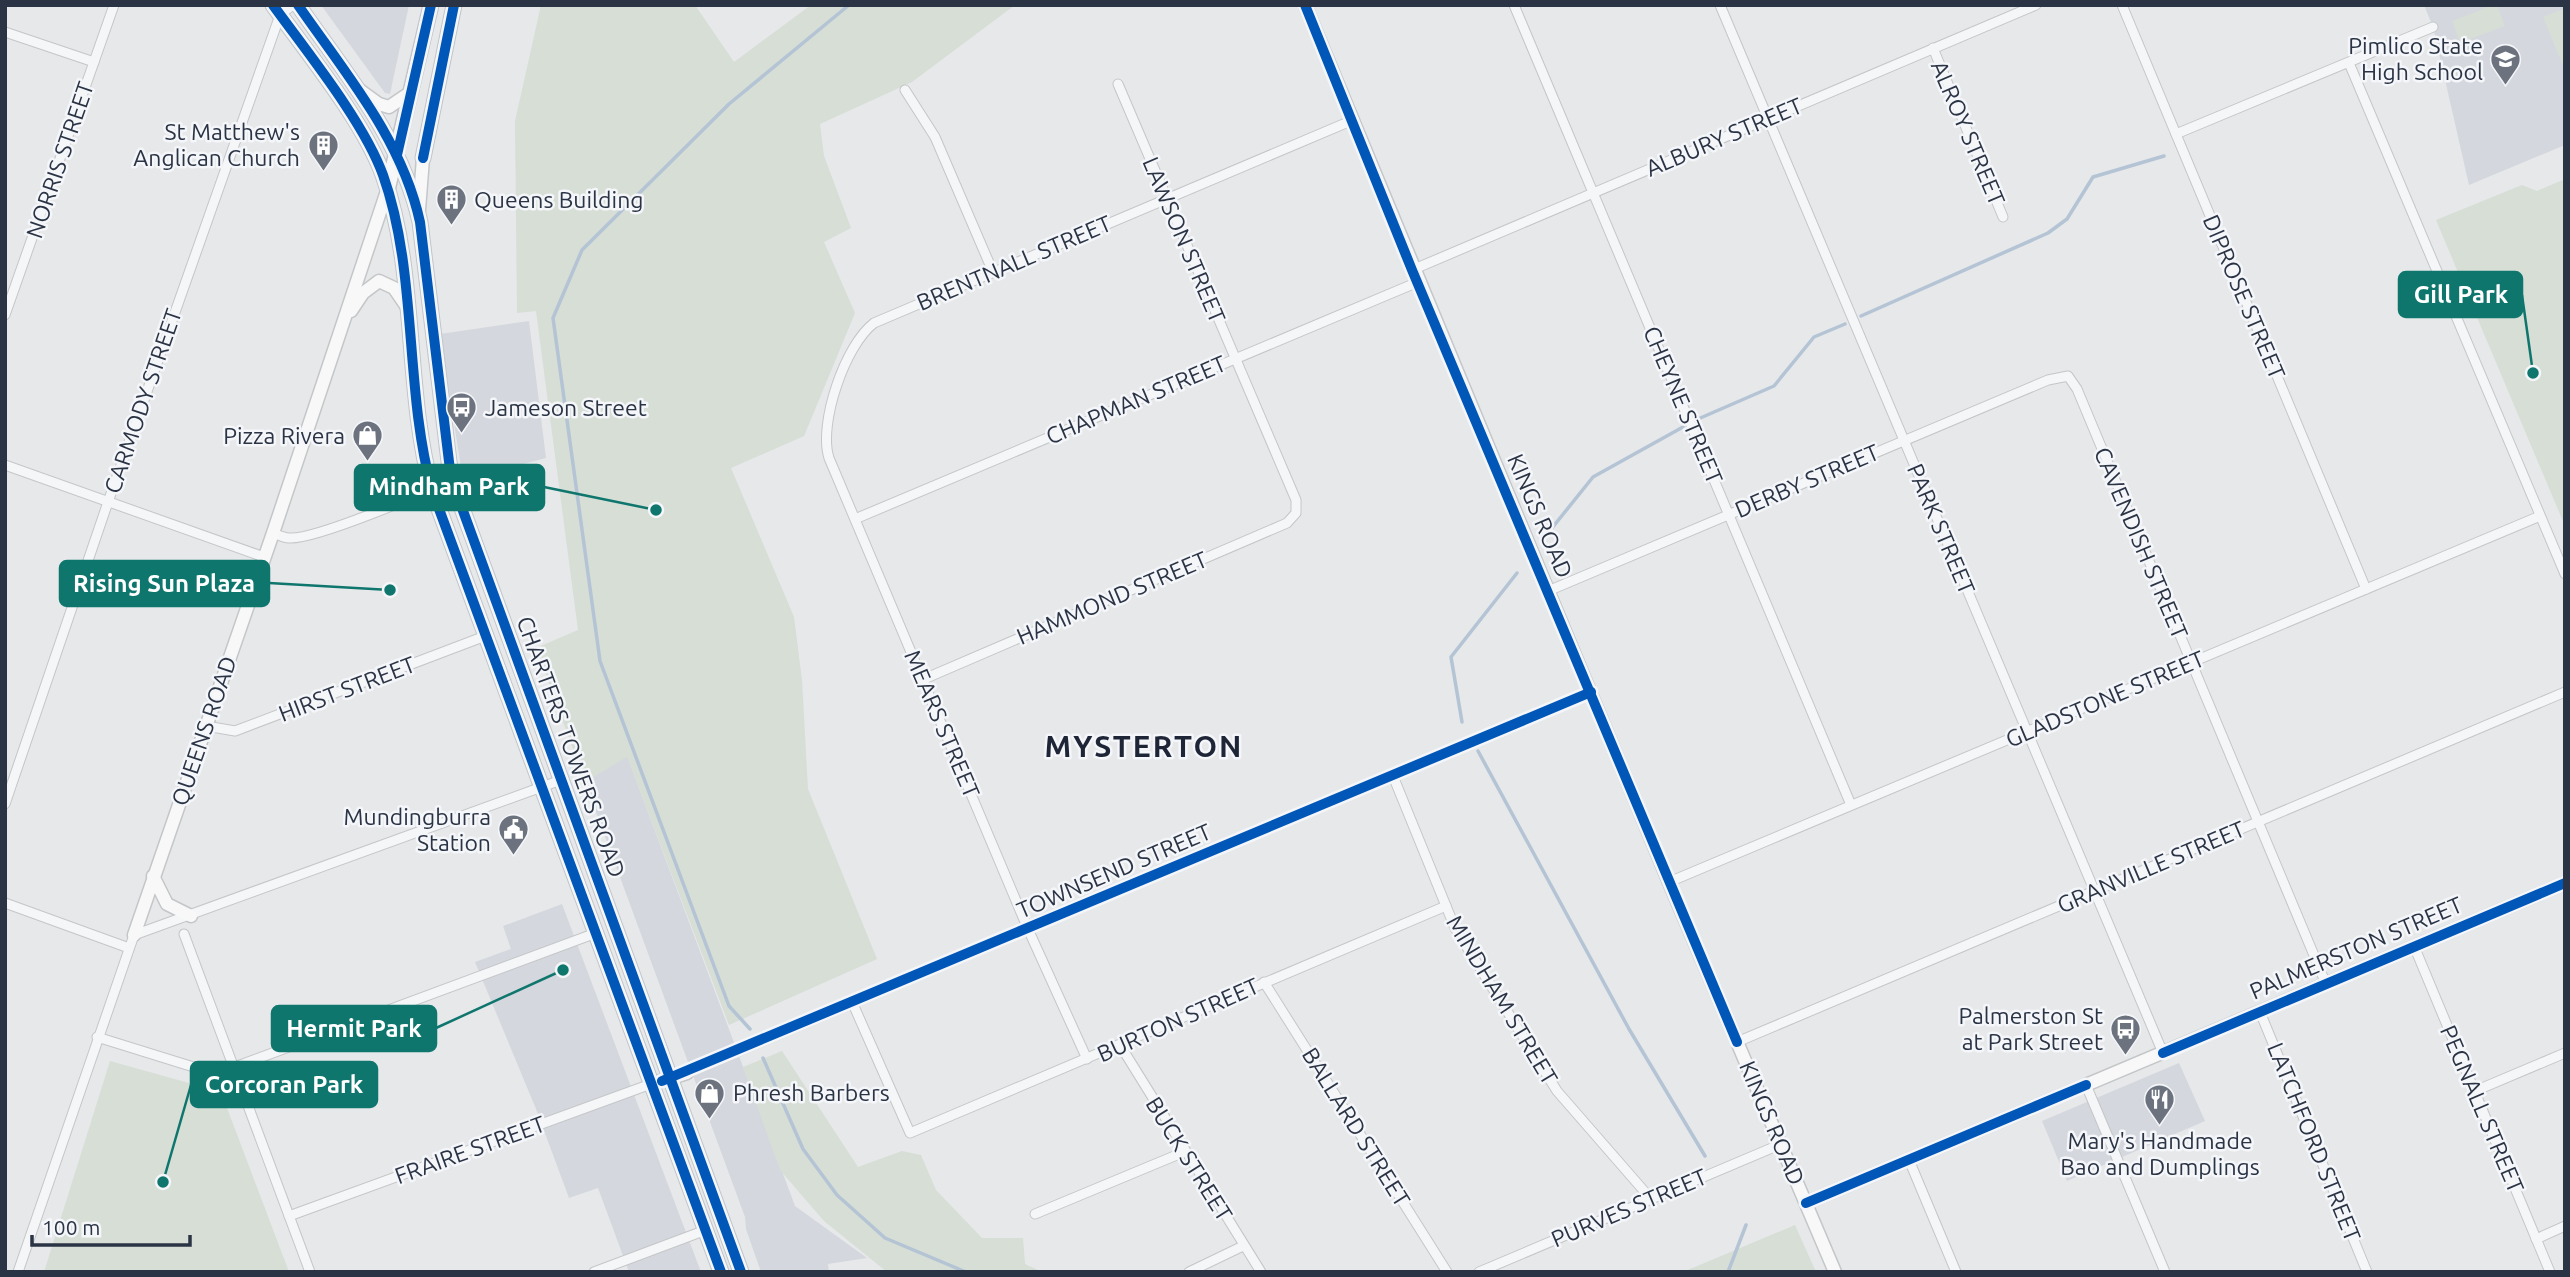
<svg xmlns="http://www.w3.org/2000/svg" width="2570" height="1277" font-family="Ubuntu,sans-serif">
<style>
.built{fill:#d4d7dd}
.green{fill:#d6ded6}
.lines{fill:none;stroke-linecap:round;stroke-linejoin:round}
.stream{stroke:#b4c4d5;stroke-width:3.5}
.street-casing{stroke:#c4c6c8;stroke-width:11}
.secondary-casing{stroke:#c4c6c8;stroke-width:15}
.primary-casing{stroke:#c2c5c8;stroke-width:17}
.street{stroke:#f5f6f7;stroke-width:9}
.secondary{stroke:#f8f8f8;stroke-width:12}
.primary{stroke:#f8f8f8;stroke-width:14}
.cycleway-casing{stroke:#f4f6f9;stroke-width:15}
.cycleway{stroke:#0057b8;stroke-width:10}
.labels{text-anchor:middle;stroke-width:5;stroke-linejoin:round;paint-order:stroke}
.poi-label{font-size:23px;fill:#2b3445;stroke:#f4f6f9;text-anchor:end}
.street-label{font-size:23px;fill:#2b3445;stroke:#f4f6f9}
.district-label{font-size:30px;font-weight:bold;letter-spacing:2px;fill:#1d2536;stroke:#f4f6f9}
.leader{fill:none;stroke:#0f766e;stroke-width:2.5}
.callout-dot{fill:#0f766e;stroke:#f4f6f9;stroke-width:2.5}
.callout{fill:#0f766e;stroke:#0f766e;stroke-width:2.5}
.callout-label{font-size:24px;text-anchor:middle;font-weight:bold;fill:#fff}
</style>
<rect width="100%" height="100%" fill="#e6e8ea"/>
<g class="built">
<polygon points="321,5 409,5 390,94 385,93"/>
<polygon points="2424,5 2565,5 2565,145 2469,185 2433,27"/>
<polygon points="529,321 546,458 463,480 440,334"/>
<polygon points="627,756 795,1206 867,1258 828,1264 829,1272 761,1272 746,1229 745,1217 585,782"/>
<polygon points="562,904 701,1272 629,1272 598,1188 569,1198 536,1109 475,962 511,949 503,926"/>
<polygon points="2179,1063 2205,1121 2067,1181 2042,1121"/>
</g>
<g class="green">
<polygon points="541,5 695,5 734,62 811,5 1015,5 912,82 820,124 824,156 851,228 824,242 855,313 804,436 731,468 794,617 802,680 808,789 877,959 729,1025 627,757 585,782 536,648 578,630 536,311 517,313 515,121"/>
<polygon points="2493,5 2497,5 2505,26 2460,43 2452,21"/>
<polygon points="2565,8 2565,71 2543,17"/>
<polygon points="2565,179 2565,526 2436,220 2522,185 2537,191"/>
<polygon points="782,1051 858,1167 902,1151 921,1155 936,1190 982,1238 1023,1238 1025,1264 1042,1272 887,1272 824,1221 780,1170 743,1067"/>
<polygon points="110,1061 221,1092 289,1272 44,1272"/>
<polygon points="1795,1225 1816,1272 1683,1272"/>
</g>
<g class="lines">
<g class="stream">
<polyline points="1861,316 2048,233 2067,219 2093,177 2164,156"/>
<polyline points="1698,419 1774,386 1814,337 1845,324"/>
<polyline points="1548,533 1593,477 1683,427"/>
<polyline points="1462,722 1451,657 1517,573"/>
<polyline points="1478,751 1629,1029 1705,1156"/>
<polyline points="750,1029 729,1006 600,661 553,318 582,250 729,104 849,5"/>
<polyline points="763,1058 803,1149 837,1195 885,1238 966,1272"/>
<polyline points="1728,1272 1746,1225"/>
</g>
<defs>
<g id="street">
<polyline points="1514,5 1851,805"/>
<polyline points="1720,5 2163,1053"/>
<polyline points="2122,5 2366,589"/>
<polyline points="5,32 94,62"/>
<polyline points="1933,48 2003,217"/>
<polyline points="2349,63 2565,574"/>
<polyline points="905,90 935,137 993,272"/>
<polyline points="2176,134 2433,27"/>
<polyline points="1412,270 2036,5"/>
<polyline points="5,315 114,5"/>
<polyline points="5,465 264,557"/>
<polyline points="855,519 1418,282"/>
<path d="M273 533C278 535 284 538 289 538 313 540 428 493 451 478"/>
<polyline points="1548,591 2048,380 2068,376 2077,389 2326,984"/>
<polyline points="924,679 1287,523 1296,513 1296,500 1118,84"/>
<polyline points="206,726 235,731 488,635"/>
<polyline points="1393,776 1455,928 1557,1091 1651,1199"/>
<polyline points="5,804 108,502 280,15 293,5"/>
<polyline points="1669,882 2540,516"/>
<polyline points="5,903 129,948"/>
<polyline points="184,934 310,1272"/>
<polyline points="2414,946 2550,1272"/>
<polyline points="1264,982 1447,1272"/>
<polyline points="853,1004 910,1133 1446,906"/>
<polyline points="2260,1012 2367,1272"/>
<polyline points="97,1037 216,1074 596,933"/>
<polyline points="1737,1042 2565,692"/>
<polyline points="1120,1045 1261,1272"/>
<path d="M1087 1059 1028 929 829 458C818 424 845 345 874 323L1353 120"/>
<polyline points="687,1073 1591,692"/>
<polyline points="2086,1085 2165,1272"/>
<polyline points="2475,1091 2565,1053"/>
<polyline points="1909,1160 1956,1272"/>
<polyline points="1035,1214 1184,1152"/>
<polyline points="289,1216 651,1084"/>
<polyline points="2536,1239 2565,1226"/>
<polyline points="18,1272 134,935 561,780"/>
<polyline points="594,1272 706,1230"/>
<polyline points="1189,1272 1243,1246"/>
<polyline points="1479,1272 1779,1145"/>
</g>
<g id="secondary">
<polyline points="1305,5 1669,882 1835,1272"/>
<polyline points="361,91 379,104 389,107 411,92"/>
<polyline points="419,210 423,158"/>
<polyline points="351,311 363,293 379,281 394,288 407,307"/>
<polyline points="153,876 167,904 191,916"/>
<polyline points="134,935 273,533 388,188"/>
<polyline points="651,1084 687,1073"/>
<polyline points="1806,1203 2565,883"/>
</g>
<g id="primary">
<path d="M273 5C307 52 364 122 383 175 418 273 404 388 432 490L721 1272"/>
<path d="M298 5C345 73 402 139 420 222L451 478 741 1272"/>
<polyline points="423,158 454,5"/>
<polyline points="388,188 431,5"/>
</g>
</defs>
<use href="#street" class="street-casing"/>
<use href="#secondary" class="secondary-casing"/>
<use href="#primary" class="primary-casing"/>
<use href="#street" class="street"/>
<use href="#secondary" class="secondary"/>
<use href="#primary" class="primary"/>
<defs>
<g id="cycleway">
<path d="M273 5C307 52 364 122 383 175 418 273 404 388 432 490L721 1272"/>
<path d="M298 5C345 73 402 139 420 222L451 478 741 1272"/>
<polyline points="1305,5 1412,270 1737,1042"/>
<polyline points="397,155 431,5"/>
<polyline points="423,158 454,5"/>
<polyline points="2163,1053 2565,883"/>
<polyline points="662,1081 1591,692"/>
<polyline points="1806,1203 2086,1085"/>
</g>
</defs>
<use href="#cycleway" class="cycleway-casing"/>
<use href="#cycleway" class="cycleway"/>
</g>
<defs>
<symbol id="school-pin" viewBox="-11 -11 22 30"><path d="M0 17L-7.5 6A9.5 9.5 0 1 1 7.5 6Z" fill="#6c737f" stroke="#f4f6f9"/><path d="M0-5L7-2L0 1L-7-2ZM-4 1L0 2.5L4 1V4Q0 6-4 4Z" fill="#fff"/></symbol>
<symbol id="building-pin" viewBox="-11 -11 22 30"><path d="M0 17L-7.5 6A9.5 9.5 0 1 1 7.5 6Z" fill="#6c737f" stroke="#f4f6f9"/><path d="M-4-6H4V6H1V3H-1V6H-4ZM-2.5-4.3h1.7v1.8h-1.7ZM.8-4.3h1.7v1.8H.8ZM-2.5-1h1.7V.8h-1.7ZM.8-1h1.7V.8H.8Z" fill="#fff"/></symbol>
<symbol id="bus-pin" viewBox="-11 -11 22 30"><path d="M0 17L-7.5 6A9.5 9.5 0 1 1 7.5 6Z" fill="#6c737f" stroke="#f4f6f9"/><path d="M-5-6H5V4H4V6H2V4H-2V6H-4V4H-5ZM-3.5-4V0h7V-4ZM-3.5 1.2v1.5H-2V1.2ZM2 1.2v1.5H3.5V1.2Z" fill="#fff"/></symbol>
<symbol id="shop-pin" viewBox="-11 -11 22 30"><path d="M0 17L-7.5 6A9.5 9.5 0 1 1 7.5 6Z" fill="#6c737f" stroke="#f4f6f9"/><path d="M-5-2.5h2.3a2.7 3.5 0 0 1 5.4 0H5L5.5 6h-11ZM-1.5-2.5h3a1.5 2.3 0 0 0-3 0Z" fill="#fff"/></symbol>
<symbol id="civic-pin" viewBox="-11 -11 22 30"><path d="M0 17L-7.5 6A9.5 9.5 0 1 1 7.5 6Z" fill="#6c737f" stroke="#f4f6f9"/><path d="M-.6-6.5H3V-4.5H.6V-3L4-1V1h2V6H-6V1h2V-1L-.6-3ZM-1.2 2.5V6h2.4V2.5Z" fill="#fff"/></symbol>
<symbol id="restaurant-pin" viewBox="-11 -11 22 30"><path d="M0 17L-7.5 6A9.5 9.5 0 1 1 7.5 6Z" fill="#6c737f" stroke="#f4f6f9"/><path d="M-5-6h1v4h1v-4h1v4h1v-4h1v5L-1.5 .5V6h-2V.5L-5-1ZM5-6V6H3V1.5H1.5Q1.5-4 5-6Z" fill="#fff"/></symbol>
</defs>
<g fill-rule="evenodd">
<use href="#school-pin" x="2488" y="42" width="35" height="47"/>
<use href="#building-pin" x="306" y="128" width="35" height="47"/>
<use href="#building-pin" x="434" y="182" width="35" height="47"/>
<use href="#bus-pin" x="444" y="390" width="35" height="47"/>
<use href="#shop-pin" x="350" y="418" width="35" height="47"/>
<use href="#civic-pin" x="496" y="812" width="35" height="47"/>
<use href="#bus-pin" x="2108" y="1012" width="35" height="47"/>
<use href="#shop-pin" x="692" y="1076" width="35" height="47"/>
<use href="#restaurant-pin" x="2142" y="1082" width="35" height="47"/>
</g>
<g class="labels">
<g class="poi-label">
<text x="2483" y="54">Pimlico State<tspan x="2483" dy="26">High School</tspan></text>
<text x="300" y="140">St Matthew's<tspan x="300" dy="26">Anglican Church</tspan></text>
<text x="474" y="208" text-anchor="start">Queens Building</text>
<text x="485" y="416" text-anchor="start">Jameson Street</text>
<text x="345" y="444">Pizza Rivera</text>
<text x="491" y="825">Mundingburra<tspan x="491" dy="26">Station</tspan></text>
<text x="2103" y="1024">Palmerston St<tspan x="2103" dy="26">at Park Street</tspan></text>
<text x="733" y="1101" text-anchor="start">Phresh Barbers</text>
<text x="2160" y="1149" text-anchor="middle">Mary's Handmade<tspan x="2160" dy="26">Bao and Dumplings</tspan></text>
</g>
<g class="street-label">
<text transform="translate(1968 133) rotate(67)" y="8">ALROY STREET</text>
<text transform="translate(1724 137) rotate(-23)" y="8">ALBURY STREET</text>
<text transform="translate(60 160) rotate(-71)" y="8">NORRIS STREET</text>
<text transform="translate(1184 240) rotate(67)" y="8">LAWSON STREET</text>
<text transform="translate(1014 263) rotate(-23)" y="8">BRENTNALL STREET</text>
<text transform="translate(2244 297) rotate(67)" y="8">DIPROSE STREET</text>
<text transform="translate(1136 400) rotate(-23)" y="8">CHAPMAN STREET</text>
<text transform="translate(143 401) rotate(-71)" y="8">CARMODY STREET</text>
<text transform="translate(1683 405) rotate(67)" y="8">CHEYNE STREET</text>
<text transform="translate(1807 481) rotate(-23)" y="8">DERBY STREET</text>
<text transform="translate(1540 516) rotate(67)" y="8">KINGS ROAD</text>
<text transform="translate(1941 529) rotate(67)" y="8">PARK STREET</text>
<text transform="translate(2141 543) rotate(67)" y="8">CAVENDISH STREET</text>
<text transform="translate(1112 598) rotate(-23)" y="8">HAMMOND STREET</text>
<text transform="translate(347 689) rotate(-21)" y="8">HIRST STREET</text>
<text transform="translate(2105 699) rotate(-23)" y="8">GLADSTONE STREET</text>
<text transform="translate(942 724) rotate(67)" y="8">MEARS STREET</text>
<text transform="translate(204 731) rotate(-71)" y="8">QUEENS ROAD</text>
<text transform="translate(571 747) rotate(70)" y="8">CHARTERS TOWERS ROAD</text>
<text transform="translate(2151 867) rotate(-23)" y="8">GRANVILLE STREET</text>
<text transform="translate(1114 871) rotate(-23)" y="8">TOWNSEND STREET</text>
<text transform="translate(2356 948) rotate(-23)" y="8">PALMERSTON STREET</text>
<text transform="translate(1502 1000) rotate(59)" y="8">MINDHAM STREET</text>
<text transform="translate(1178 1020) rotate(-24)" y="8">BURTON STREET</text>
<text transform="translate(2482 1109) rotate(67)" y="8">PEGNALL STREET</text>
<text transform="translate(1772 1123) rotate(67)" y="8">KINGS ROAD</text>
<text transform="translate(1356 1127) rotate(58)" y="8">BALLARD STREET</text>
<text transform="translate(2314 1142) rotate(68)" y="8">LATCHFORD STREET</text>
<text transform="translate(470 1150) rotate(-20)" y="8">FRAIRE STREET</text>
<text transform="translate(1189 1159) rotate(58)" y="8">BUCK STREET</text>
<text transform="translate(1629 1208) rotate(-23)" y="8">PURVES STREET</text>
</g>
<g class="district-label">
<text x="1144" y="757">MYSTERTON</text>
</g>
</g>
<path class="leader" d="M2533 373L2522 295M656 510L544 487M390 590L269 583M563 970L436 1028M163 1182L191 1085"/>
<g class="callout-dot">
<circle cx="2533" cy="373" r="7"/>
<circle cx="656" cy="510" r="7"/>
<circle cx="390" cy="590" r="7"/>
<circle cx="563" cy="970" r="7"/>
<circle cx="163" cy="1182" r="7"/>
</g>
<g class="callout">
<rect x="2399" y="272" width="123" height="45" rx="7"/>
<rect x="355" y="465" width="189" height="45" rx="7"/>
<rect x="60" y="561" width="209" height="45" rx="7"/>
<rect x="272" y="1006" width="164" height="45" rx="7"/>
<rect x="191" y="1062" width="186" height="45" rx="7"/>
</g>
<g class="callout-label">
<text x="2461" y="303">Gill Park</text>
<text x="449" y="495">Mindham Park</text>
<text x="164" y="592">Rising Sun Plaza</text>
<text x="354" y="1037">Hermit Park</text>
<text x="284" y="1093">Corcoran Park</text>
</g>
<rect width="2570" height="1277" fill="none" stroke="#2b3445" stroke-width="14"/>
<path d="M32 1235v10h158v-10" fill="none" stroke="#2b3445" stroke-width="3.5"/>
<text x="42" y="1235" font-size="21" fill="#2b3445" stroke="#f4f6f9" stroke-width="5" paint-order="stroke">100 m</text>
</svg>
